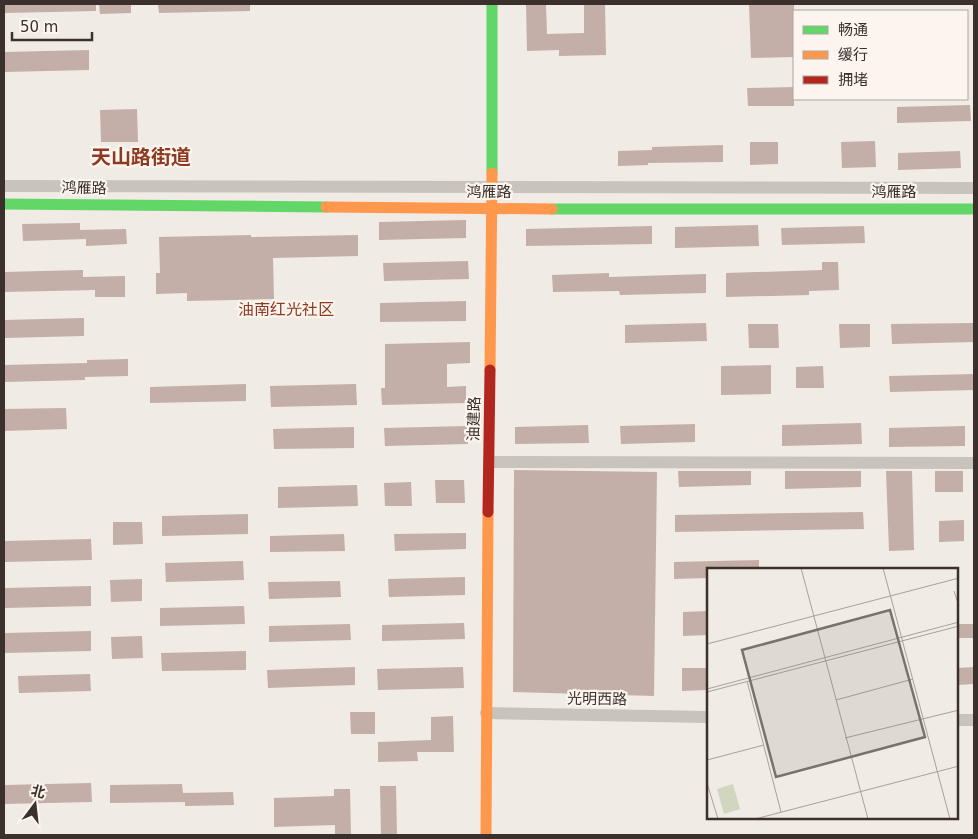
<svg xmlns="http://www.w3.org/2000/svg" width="978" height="839" font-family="'DejaVu Sans','Noto Sans SC',sans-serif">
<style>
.building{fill:#c3afa7}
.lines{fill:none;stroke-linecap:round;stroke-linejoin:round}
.street{stroke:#c9c3be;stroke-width:12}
.fast{stroke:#63d668;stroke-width:11}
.slow{stroke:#ff974d;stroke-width:11}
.jam{stroke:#b3261e;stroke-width:11}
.labels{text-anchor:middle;stroke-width:4.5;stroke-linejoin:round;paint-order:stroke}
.street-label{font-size:15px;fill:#3b302b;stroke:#fbf5ee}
.neighbourhood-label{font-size:16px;fill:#8c3b22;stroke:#fbf5ee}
.district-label{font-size:20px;font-weight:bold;fill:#8c3b22;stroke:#fbf5ee}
.inset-road{fill:none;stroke:#a8a09b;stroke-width:1}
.view{fill:#7a716c;fill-opacity:0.15;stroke:#7a716c;stroke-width:2.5}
.inset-edge{fill:none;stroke:#3b302b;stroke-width:2.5}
</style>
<rect width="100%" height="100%" fill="#f0ebe5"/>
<g class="building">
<polygon points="5,4 96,4 96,11 5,13"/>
<polygon points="99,4 131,4 131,13 100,14"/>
<polygon points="158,4 250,4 250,11 159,13"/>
<polygon points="526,4 546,4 547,34 584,33 584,4 605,4 606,55 559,56 559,50 527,51"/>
<polygon points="749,4 794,4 794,57 751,58"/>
<polygon points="89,50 89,70 5,72 5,52"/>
<polygon points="794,87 794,106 748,106 747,88"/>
<polygon points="970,105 971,121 897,123 897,107"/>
<polygon points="137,109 138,142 101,142 100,110"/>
<polygon points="875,141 876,167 842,168 841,142"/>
<polygon points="750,142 778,142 778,164 750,165"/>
<polygon points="723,145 723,162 648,163 648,165 618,166 618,151 652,150 652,147"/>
<polygon points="960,151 961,168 898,170 898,153"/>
<polygon points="466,220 466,238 379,240 379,222"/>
<polygon points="80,223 80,230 126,229 127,244 86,246 86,239 23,241 22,224"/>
<polygon points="758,225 759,246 675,248 675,227"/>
<polygon points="652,226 652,244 526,246 526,229"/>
<polygon points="864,226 865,243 782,245 781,228"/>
<polygon points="251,235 251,237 358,235 358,256 273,258 274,299 187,301 187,293 156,294 156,273 160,273 159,237"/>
<polygon points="468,261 469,279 384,281 383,263"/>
<polygon points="822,262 838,262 839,290 809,291 809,295 726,297 726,273 822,270"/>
<polygon points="83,270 83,277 125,276 125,297 95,297 95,290 4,292 4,272"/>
<polygon points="609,273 609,277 706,274 706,293 620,295 619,291 553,292 552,275"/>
<polygon points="466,301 466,321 380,322 380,303"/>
<polygon points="84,318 84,336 4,338 4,320"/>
<polygon points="706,323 707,341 625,343 625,325"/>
<polygon points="973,323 974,342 892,344 891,324"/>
<polygon points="748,324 778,324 779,348 749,348"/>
<polygon points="839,324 870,324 870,347 840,348"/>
<polygon points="470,342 470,363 447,364 447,387 466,386 466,403 382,405 381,388 385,388 385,344"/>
<polygon points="128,359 128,376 85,377 85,380 4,382 4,365 87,363 87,360"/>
<polygon points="771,365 771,394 721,395 721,366"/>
<polygon points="823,366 824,388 796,388 796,367"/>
<polygon points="974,374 974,390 890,392 889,376"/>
<polygon points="246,384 246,401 150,403 150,387"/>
<polygon points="356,384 357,405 271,407 270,386"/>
<polygon points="66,408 67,429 4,431 4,409"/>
<polygon points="861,423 862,444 782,446 782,425"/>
<polygon points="695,424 695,442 621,444 620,426"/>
<polygon points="588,425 589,443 515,444 515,427"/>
<polygon points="467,426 468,444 385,446 384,428"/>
<polygon points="965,426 965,446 889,447 889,428"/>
<polygon points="354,427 354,448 274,449 273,429"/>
<polygon points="514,470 657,472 654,696 513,692"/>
<polygon points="678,471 751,471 751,485 679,487"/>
<polygon points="785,471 861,471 861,487 785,489"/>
<polygon points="886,471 912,471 914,550 889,551"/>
<rect x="935" y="471" width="28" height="21"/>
<polygon points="435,480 464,480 465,503 436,503"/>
<polygon points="411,482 412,506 385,506 384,483"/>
<polygon points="357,485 358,506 278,508 278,487"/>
<polygon points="863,512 864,529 675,532 675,515"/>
<polygon points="248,514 248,534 162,536 162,516"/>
<polygon points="964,520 964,541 939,542 939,521"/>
<polygon points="113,522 142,522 143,544 113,545"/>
<polygon points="466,533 466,549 395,551 394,534"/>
<polygon points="344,534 345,551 270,552 270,536"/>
<polygon points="91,539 92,560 4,562 4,541"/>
<polygon points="759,560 759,569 708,569 708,578 674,579 674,562"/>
<polygon points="243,561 244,580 166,582 165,563"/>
<polygon points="465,577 465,595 389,597 388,579"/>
<polygon points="142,579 142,601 111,602 110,580"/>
<polygon points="340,581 341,597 269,599 268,582"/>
<polygon points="91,586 91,606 4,608 4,588"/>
<polygon points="244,606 245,624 160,626 160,608"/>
<polygon points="708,611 708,635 683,636 683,612"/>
<polygon points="464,623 465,639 382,641 382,625"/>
<polygon points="350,624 351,640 269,642 269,626"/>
<rect x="957" y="624" width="17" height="14"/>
<polygon points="91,631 91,651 4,653 4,633"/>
<polygon points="142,636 143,658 112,659 111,637"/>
<polygon points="246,651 246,670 162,671 161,653"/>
<polygon points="355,667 355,685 268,688 267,670"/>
<polygon points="463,667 464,688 378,690 377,669"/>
<polygon points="974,667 974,684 957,685 957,668"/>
<polygon points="682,668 708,668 708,690 682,691"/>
<polygon points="90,674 91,691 19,693 18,676"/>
<polygon points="350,712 375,712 375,734 351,734"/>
<polygon points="453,716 454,752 417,752 418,761 378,762 378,742 431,740 431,717"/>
<polygon points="91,783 92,802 4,804 4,785"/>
<polygon points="182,784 183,793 233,792 234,805 185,806 185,802 110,803 110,785"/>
<polygon points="380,786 396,786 397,835 381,835"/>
<polygon points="334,789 350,789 351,835 335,835 335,825 274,827 274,798 334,796"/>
</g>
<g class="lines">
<g class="street">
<polyline points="4,186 974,188"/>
<polyline points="489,462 974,463"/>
<polyline points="486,713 708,717"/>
<polyline points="957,720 974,720"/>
</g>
<g class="fast">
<polyline points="492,4 492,173"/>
<polyline points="4,204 326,207"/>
<polyline points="552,209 974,209"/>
</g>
<g class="slow">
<polyline points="326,207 552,209"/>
<polyline points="490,370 492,173"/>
<polyline points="486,835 488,512"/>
</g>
<polyline class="jam" points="488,512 490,370"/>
</g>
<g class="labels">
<g class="street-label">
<text transform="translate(84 188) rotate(1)" y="5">鸿雁路</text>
<text x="489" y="197">鸿雁路</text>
<text x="894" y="197">鸿雁路</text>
<text transform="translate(474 419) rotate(-89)" y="5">油建路</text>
<text transform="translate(597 699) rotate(1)" y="5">光明西路</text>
</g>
<g class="neighbourhood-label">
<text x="286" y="315">油南红光社区</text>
</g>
<g class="district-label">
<text x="141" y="164">天山路街道</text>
</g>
</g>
<g transform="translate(707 568)">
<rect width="251" height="251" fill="#f0ebe5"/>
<path d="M26 216 33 241 17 246 10 221Z" fill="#d1d6bf"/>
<path class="inset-road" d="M94 0 161 251M176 0 243 251M247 23 252 38M0 76 252 10M40 113 74 244M0 121 252 54M0 124 252 58M129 132 206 111M138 170 252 142M0 192 57 177M0 215 11 251M48 251 252 198"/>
<path class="view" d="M183 42 218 169 69 209 35 82Z"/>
<rect width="251" height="251" class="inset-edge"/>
</g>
<rect width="978" height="839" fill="none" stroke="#3b302b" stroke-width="10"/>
<rect x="793" y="10" width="175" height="90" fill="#fbf5ee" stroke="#aea6a0"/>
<rect x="803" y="26" width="25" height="8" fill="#63d668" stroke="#aea6a0"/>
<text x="838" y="35" font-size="15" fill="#3b302b">畅通</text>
<rect x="803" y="51" width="25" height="8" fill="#ff974d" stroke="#aea6a0"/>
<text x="838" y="60" font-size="15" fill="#3b302b">缓行</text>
<rect x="803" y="76" width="25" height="8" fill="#b3261e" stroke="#aea6a0"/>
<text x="838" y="85" font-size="15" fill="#3b302b">拥堵</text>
<g transform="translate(35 804) rotate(15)" stroke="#fbf5ee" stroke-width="4" paint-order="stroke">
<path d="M0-4L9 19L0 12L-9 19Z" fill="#3b302b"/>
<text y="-8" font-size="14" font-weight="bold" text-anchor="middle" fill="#3b302b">北</text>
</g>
<path d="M12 32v8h80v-8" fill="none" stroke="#3b302b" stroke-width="2.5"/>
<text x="20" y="32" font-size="15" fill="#3b302b" stroke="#fbf5ee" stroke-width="4" paint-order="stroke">50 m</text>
</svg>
